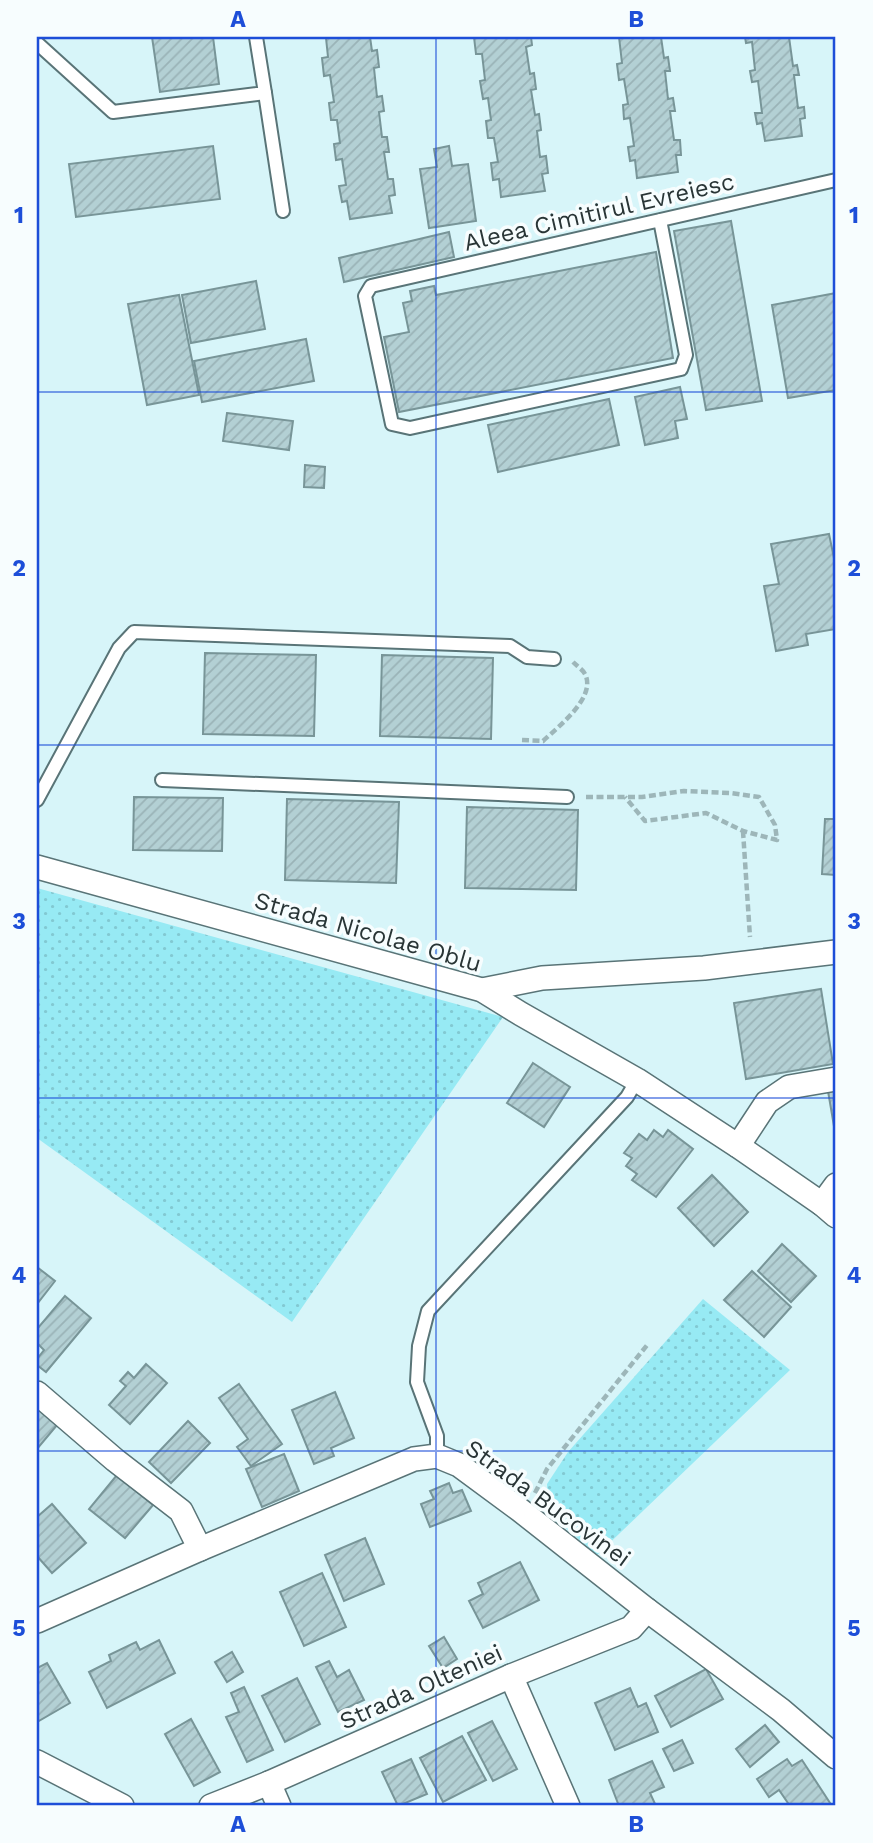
<svg xmlns="http://www.w3.org/2000/svg" width="873" height="1843" font-family="'Work Sans',sans-serif">
<style>
.grass{fill:url(#grass-dots)}
.building{fill:url(#building-hatch);stroke:#789598;stroke-width:2}
.lines{fill:none;stroke-linecap:round;stroke-linejoin:round}
.lane-casing{stroke:#597477;stroke-width:16}
.street-casing{stroke:#597477;stroke-width:26}
.path{stroke:#9db6b9;stroke-width:4.5;stroke-dasharray:7 3.5;stroke-linecap:butt}
.lane{stroke:#fff;stroke-width:12}
.street{stroke:#fff;stroke-width:23}
.grid{fill:none;stroke:#1d4ed8;stroke-width:2;stroke-opacity:0.55}
.labels{text-anchor:middle;stroke-width:7;stroke-linejoin:round;paint-order:stroke}
.street-label{font-size:24px;fill:#293536;stroke:#f7fdfe}
.neatline{fill:none;stroke:#1d4ed8;stroke-width:2.5}
.grid-label{font-size:23px;text-anchor:middle;font-weight:bold;fill:#1d4ed8}
</style>
<defs>
<pattern id="grass-dots" width="8" height="8" patternUnits="userSpaceOnUse" patternTransform="scale(1.75)"><rect width="8" height="8" fill="#97eaf4"/><path d="M2 2h.1M6 6h.1" fill="none" stroke="#82c9d2" stroke-width="1.8" stroke-linecap="round"/></pattern>
<pattern id="building-hatch" width="6" height="6" patternUnits="userSpaceOnUse" patternTransform="scale(1.75)"><rect width="6" height="6" fill="#b3d0d4"/><path d="M-1 1l2-2M0 6l6-6M5 7l2-2" fill="none" stroke="#9ab3b7"/></pattern>
</defs>
<rect width="100%" height="100%" fill="#d7f5f9"/>
<g class="grass">
<polygon points="37,888 503,1017 292,1322 37,1138"/>
<polygon points="703,1299 790,1370 597,1555 548,1513 547,1484 568,1452"/>
</g>
<g class="building">
<polygon points="152,37 213,37 219,84 160,92"/>
<polygon points="339,37 370,37 372,51 377,50 379,67 374,68 377,97 382,96 384,111 379,112 382,137 387,137 389,152 384,152 388,179 393,179 395,195 389,196 392,213 350,219 347,201 342,202 339,186 346,185 342,159 336,160 334,144 340,143 337,120 331,120 329,103 334,102 330,75 324,76 322,58 328,57 326,38"/>
<polygon points="474,37 531,37 532,45 526,47 530,74 534,73 536,89 531,90 535,115 539,114 541,130 537,131 540,157 546,156 548,173 542,174 545,191 501,197 499,179 493,180 491,163 498,162 494,138 488,138 486,121 491,120 488,98 483,99 480,81 485,80 482,54 476,54"/>
<polygon points="619,37 661,37 664,58 668,57 670,71 665,71 668,99 673,98 675,111 670,111 674,140 680,140 681,155 676,155 678,172 637,178 635,160 630,161 628,147 634,146 630,118 624,119 623,105 628,104 624,79 619,80 617,64 622,63"/>
<polygon points="745,37 789,37 793,66 797,65 799,75 794,75 798,108 804,107 805,118 800,119 802,136 765,141 762,123 757,124 755,113 762,113 758,81 752,82 750,71 755,70 752,42 746,43"/>
<polygon points="213,146 220,199 76,217 69,164"/>
<polygon points="449,146 452,166 468,164 476,221 429,228 420,169 437,167 434,149"/>
<polygon points="731,221 762,401 706,410 674,231"/>
<polygon points="449,232 454,257 344,282 339,258"/>
<polygon points="656,252 673,358 399,412 384,337 409,332 403,303 412,301 410,291 434,286 436,295"/>
<polygon points="256,281 265,329 191,343 182,295"/>
<polygon points="836,293 836,390 788,398 772,305"/>
<polygon points="179,295 199,395 147,405 128,304"/>
<polygon points="306,339 314,381 202,402 194,361"/>
<polygon points="680,387 687,419 675,421 678,438 645,445 635,397"/>
<polygon points="609,399 619,445 498,472 488,425"/>
<polygon points="227,413 293,421 289,450 223,441"/>
<polygon points="305,465 325,467 324,488 304,487"/>
<polygon points="829,534 835,563 836,562 836,629 806,634 808,645 776,651 764,586 779,584 771,544"/>
<polygon points="205,653 316,655 314,736 203,734"/>
<polygon points="382,655 493,658 491,739 380,736"/>
<polygon points="134,797 223,798 222,851 133,850"/>
<polygon points="287,799 399,802 396,883 285,880"/>
<polygon points="467,807 578,810 576,890 465,888"/>
<polygon points="825,819 836,819 836,875 822,874"/>
<polygon points="821,989 833,1064 746,1079 734,1003"/>
<polygon points="533,1063 570,1087 544,1127 507,1103"/>
<polygon points="836,1090 836,1138 828,1091"/>
<polygon points="654,1130 663,1137 668,1130 693,1149 656,1197 632,1180 637,1174 626,1166 632,1158 624,1153 639,1134 647,1140"/>
<polygon points="712,1175 748,1212 714,1246 678,1208"/>
<polygon points="782,1244 816,1276 791,1302 758,1271"/>
<polygon points="37,1267 55,1281 37,1304"/>
<polygon points="752,1271 791,1307 764,1337 724,1300"/>
<polygon points="65,1296 91,1318 46,1372 37,1365 37,1359 44,1350 37,1343 37,1329"/>
<polygon points="146,1364 167,1383 130,1424 109,1405 126,1386 120,1381 128,1372 134,1378"/>
<polygon points="239,1384 282,1444 251,1466 237,1447 248,1439 219,1398"/>
<polygon points="335,1392 354,1438 331,1448 334,1456 314,1464 292,1410"/>
<polygon points="37,1408 57,1425 37,1449"/>
<polygon points="188,1421 210,1443 171,1483 149,1462"/>
<polygon points="284,1454 299,1491 262,1507 246,1469"/>
<polygon points="117,1475 153,1505 125,1538 89,1509"/>
<polygon points="449,1483 453,1493 462,1490 471,1511 430,1527 421,1504 434,1499 430,1491"/>
<polygon points="52,1504 86,1543 52,1573 37,1556 37,1517"/>
<polygon points="365,1538 384,1584 344,1601 325,1555"/>
<polygon points="520,1562 539,1600 483,1628 469,1601 483,1594 478,1583"/>
<polygon points="322,1573 346,1627 304,1646 280,1592"/>
<polygon points="444,1637 457,1659 443,1668 429,1646"/>
<polygon points="159,1640 175,1673 107,1708 89,1672 111,1661 109,1655 136,1642 140,1650"/>
<polygon points="232,1652 243,1672 227,1682 215,1662"/>
<polygon points="329,1661 337,1677 349,1670 364,1700 338,1712 316,1667"/>
<polygon points="47,1663 70,1703 37,1722 37,1668"/>
<polygon points="706,1669 723,1699 671,1727 655,1696"/>
<polygon points="297,1678 320,1724 285,1742 262,1696"/>
<polygon points="244,1687 273,1750 247,1762 226,1717 239,1712 231,1693"/>
<polygon points="630,1688 638,1707 646,1703 658,1732 615,1750 595,1703"/>
<polygon points="191,1719 220,1772 194,1786 165,1734"/>
<polygon points="492,1721 517,1769 493,1781 468,1733"/>
<polygon points="765,1725 779,1742 750,1767 736,1749"/>
<polygon points="462,1736 486,1780 443,1802 420,1758"/>
<polygon points="682,1740 693,1763 674,1771 663,1749"/>
<polygon points="411,1759 427,1794 398,1806 382,1772"/>
<polygon points="787,1759 792,1766 802,1760 832,1806 790,1806 779,1790 769,1797 757,1779"/>
<polygon points="652,1761 664,1787 650,1793 656,1806 619,1806 609,1780"/>
</g>
<g class="lines">
<defs>
<g id="lane">
<polyline points="37,43 113,112 265,93 256,37"/>
<polyline points="265,93 283,211"/>
<polyline points="660,220 686,355 681,369 410,428 392,424 365,296 371,286 836,180"/>
<polyline points="162,780 567,797"/>
<polyline points="37,800 119,648 134,632 510,646 527,657 554,659"/>
<polyline points="437,1456 437,1436 417,1382 419,1346 428,1311 627,1097 637,1080"/>
</g>
<g id="street">
<polyline points="37,867 482,990 521,1014 637,1080 738,1146 822,1204 836,1216"/>
<polyline points="482,990 542,978 704,968 836,952"/>
<polyline points="738,1146 767,1102 789,1087 836,1079"/>
<polyline points="822,1204 836,1185"/>
<polyline points="37,1393 115,1460 181,1511 200,1549"/>
<polyline points="37,1621 200,1549 414,1459 437,1456 459,1465 520,1510 647,1610 781,1710 836,1757"/>
<polyline points="511,1676 568,1806"/>
<polyline points="37,1762 122,1806"/>
<polyline points="269,1783 279,1806"/>
<polyline points="211,1806 269,1783 511,1676 631,1628 647,1610"/>
</g>
</defs>
<use href="#lane" class="lane-casing"/>
<use href="#street" class="street-casing"/>
<g class="path">
<path d="M522 740 543 741C558 727 597 697 585 674 583 670 577 666 573 662"/>
<polyline points="586,797 642,797 684,791 730,793 759,797 775,825 777,840 743,831 706,813 645,821 625,797"/>
<polyline points="743,831 750,937"/>
<polyline points="535,1493 547,1469 648,1344"/>
</g>
<use href="#lane" class="lane"/>
<use href="#street" class="street"/>
</g>
<path class="grid" d="M436 37V1806M37 392H836M37 745H836M37 1098H836M37 1451H836"/>
<g class="labels">
<g class="street-label">
<text transform="translate(599 212) rotate(-13)" y="8">Aleea Cimitirul Evreiesc</text>
<text transform="translate(368 932) rotate(16)" y="8">Strada Nicolae Oblu</text>
<text transform="translate(548 1503) rotate(36)" y="8">Strada Bucovinei</text>
<text transform="translate(421 1687) rotate(-24)" y="8">Strada Olteniei</text>
</g>
</g>
<rect width="873" height="1843" fill="none" stroke="#f7fdfe" stroke-width="77"/>
<rect x="38" y="38" width="796" height="1766" class="neatline"/>
<g class="grid-label">
<text x="238" y="27">A</text>
<text x="636" y="27">B</text>
<text x="19" y="223">1</text>
<text x="854" y="223">1</text>
<text x="19" y="576">2</text>
<text x="854" y="576">2</text>
<text x="19" y="929">3</text>
<text x="854" y="929">3</text>
<text x="19" y="1283">4</text>
<text x="854" y="1283">4</text>
<text x="19" y="1636">5</text>
<text x="854" y="1636">5</text>
<text x="238" y="1832">A</text>
<text x="636" y="1832">B</text>
</g>
</svg>
